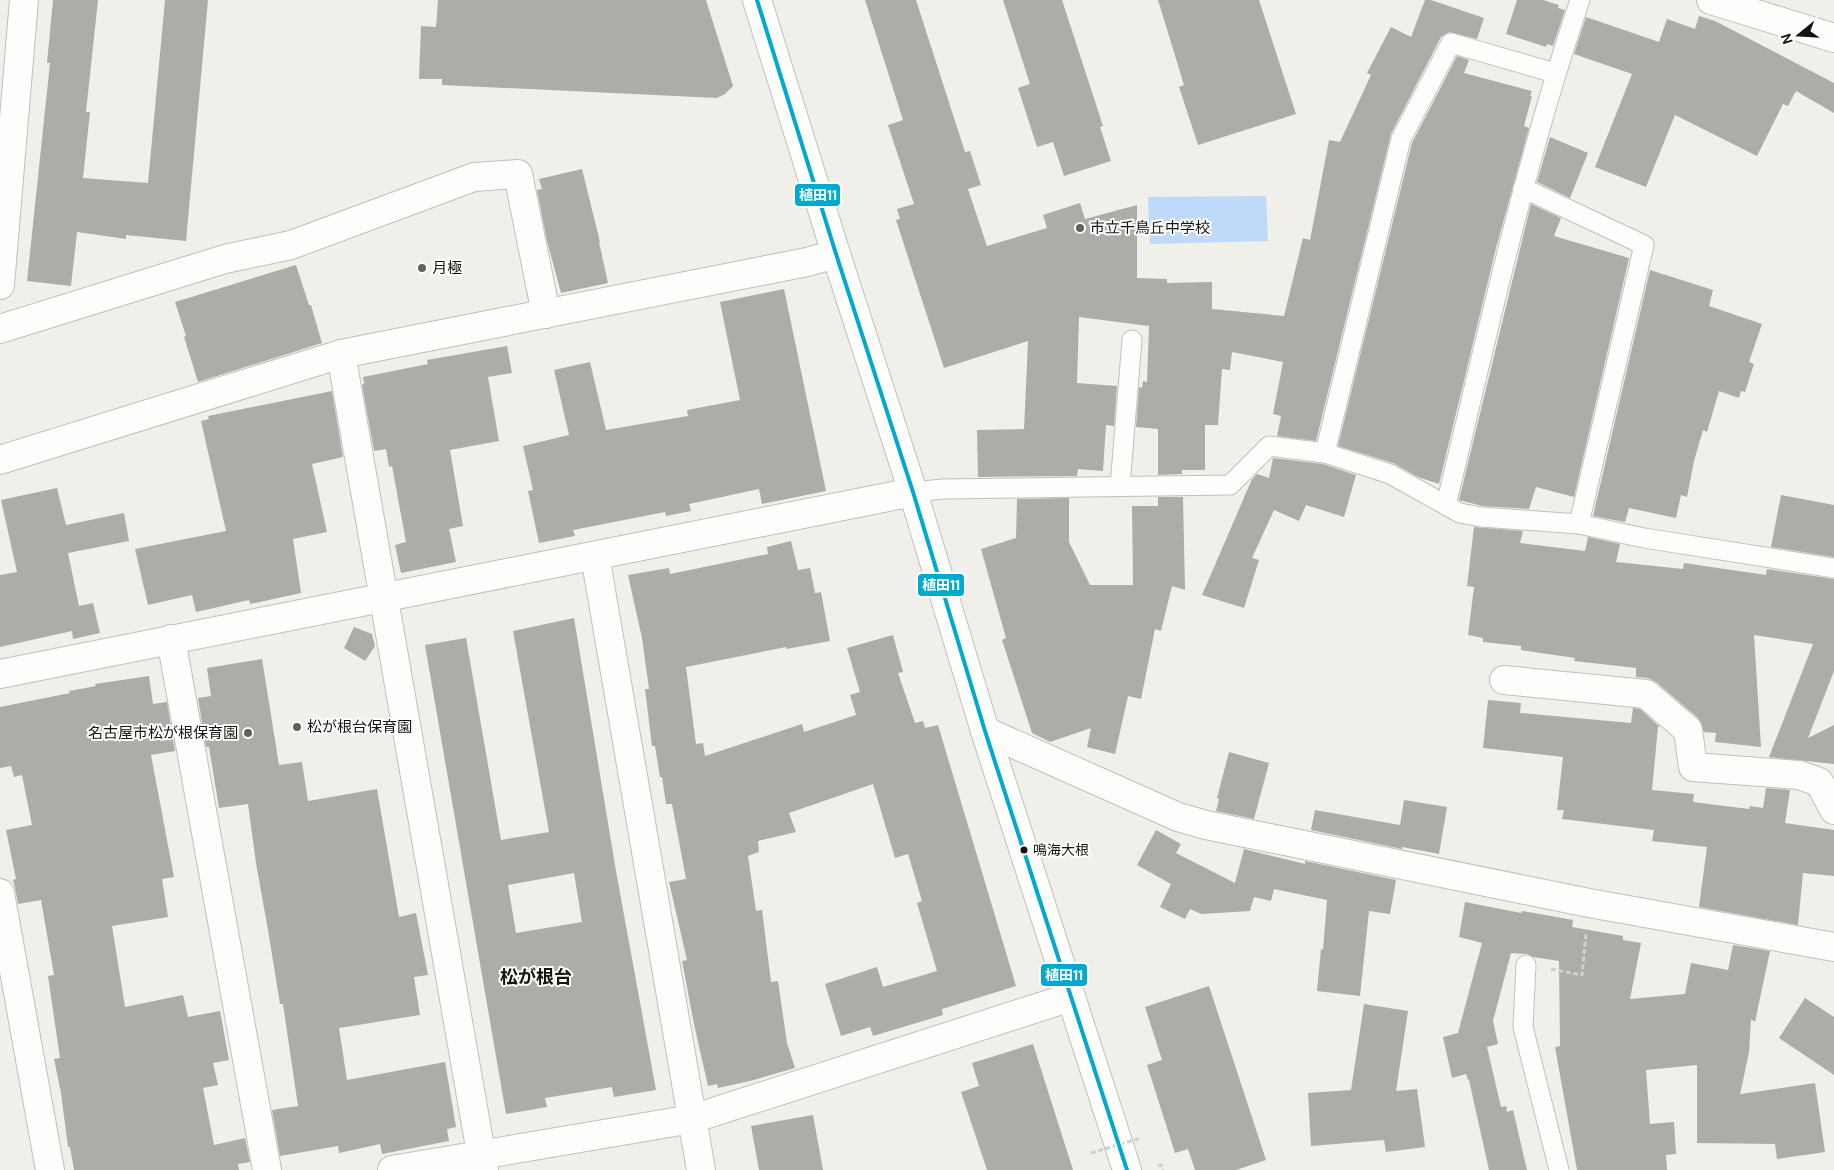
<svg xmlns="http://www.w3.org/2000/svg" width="1834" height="1170" font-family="'DM Sans','Noto Sans JP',sans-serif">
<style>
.water{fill:#bfd9f8}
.building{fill:#aeaca9;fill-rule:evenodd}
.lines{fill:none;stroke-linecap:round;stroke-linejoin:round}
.service-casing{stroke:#c0bfbb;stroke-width:21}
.minor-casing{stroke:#c0bfbb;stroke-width:30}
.tertiary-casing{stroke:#c0bfbb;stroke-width:30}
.path{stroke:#d0d0ce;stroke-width:3;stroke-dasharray:5 2.5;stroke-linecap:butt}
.service{stroke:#fdfdfc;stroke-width:19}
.minor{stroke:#fdfdfc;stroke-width:28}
.tertiary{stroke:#fdfdfc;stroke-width:28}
.path-bridge{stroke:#d0d0ce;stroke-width:3;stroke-dasharray:5 2.5;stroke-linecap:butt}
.bus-1-casing{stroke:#fff;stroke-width:8}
.bus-1{stroke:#00a9ce;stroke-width:4}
.poi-dot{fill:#63615d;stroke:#fff;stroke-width:2}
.bus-dot{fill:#161411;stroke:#fff;stroke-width:2}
.labels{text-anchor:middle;stroke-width:4;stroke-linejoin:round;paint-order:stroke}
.bus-label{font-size:14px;fill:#161411;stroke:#fff;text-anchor:start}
.poi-label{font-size:15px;fill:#161411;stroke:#fff;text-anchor:start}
.quarter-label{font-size:18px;font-weight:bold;fill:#161411;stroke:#fff}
.line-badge{stroke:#fff;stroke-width:2}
.badge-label{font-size:14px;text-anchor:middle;font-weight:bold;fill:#fff}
</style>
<rect width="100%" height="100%" fill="#f1efea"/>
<polygon class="water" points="1266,196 1268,241 1150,244 1148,197"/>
<g class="building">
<polygon points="53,0 98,0 86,112 90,112 83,178 148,183 165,0 208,0 186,241 126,235 126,239 77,232 71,286 27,281 50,63 47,63"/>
<polygon points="438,0 706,0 733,86 725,94 717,98 442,85 442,79 419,79 421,26 436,27"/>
<polygon points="865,0 916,0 965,152 970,151 981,185 968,189 987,246 1047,228 1043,215 1080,203 1085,219 1137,205 1137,278 1167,279 1167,283 1212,282 1212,309 1284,316 1303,238 1310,240 1329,140 1340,142 1371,75 1367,73 1391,27 1411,37 1425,0 1431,0 1484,18 1477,39 1449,32 1441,37 1391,134 1316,441 1277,436 1281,416 1273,414 1283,362 1232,352 1230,370 1222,369 1218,425 1205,425 1205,470 1182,470 1182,474 1158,475 1158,429 1136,427 1139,387 1142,388 1143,381 1147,382 1149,326 1079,317 1077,383 1117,386 1114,426 1106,425 1103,471 1078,469 1077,476 978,477 977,430 1024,429 1028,341 944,368 896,220 900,219 897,209 914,204 888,125 903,120"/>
<polygon points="1003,0 1062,0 1103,126 1100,127 1111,161 1064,176 1053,142 1037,147 1018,88 1030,84"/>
<polygon points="1158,0 1259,0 1296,114 1198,145 1179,87 1184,85"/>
<polygon points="1517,0 1543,0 1559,5 1558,8 1565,10 1553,46 1547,44 1546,47 1506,34"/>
<polygon points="1699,16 1715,21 1834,83 1834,113 1796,91 1788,106 1783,104 1757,156 1675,115 1646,187 1595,167 1632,74 1574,54 1586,17 1659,42 1667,19 1695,29"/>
<polygon points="1457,56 1469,60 1464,73 1532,91 1530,96 1532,96 1524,126 1529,128 1496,248 1439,484 1418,477 1393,463 1338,446 1412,143"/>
<polygon points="1550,137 1588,153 1570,198 1537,182"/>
<polygon points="582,169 600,242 599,242 608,283 561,293 547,241 537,190 542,189 539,179"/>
<polygon points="1531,204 1561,218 1554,236 1629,258 1574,497 1536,487 1529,509 1482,506 1459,500"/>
<polygon points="296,265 309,305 311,305 322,343 198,382 184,337 186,336 175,302"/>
<polygon points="1650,270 1713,290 1709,306 1762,324 1749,362 1754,364 1745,392 1741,391 1739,398 1719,391 1707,432 1703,430 1694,461 1687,497 1681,495 1676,518 1629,508 1625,522 1593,516"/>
<polygon points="784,289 826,491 762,504 759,489 689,504 691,511 666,516 665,512 573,530 575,536 539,543 528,491 533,490 523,446 569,435 554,370 590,362 606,430 688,416 687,410 740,400 720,302"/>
<polygon points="507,346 512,373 488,377 499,441 450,450 463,526 449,529 456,562 401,573 395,545 406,542 392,466 389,467 386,449 374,451 362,385 364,384 363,377 428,364 427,360"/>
<polygon points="332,391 343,457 312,464 327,532 293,539 301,593 250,604 249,600 196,612 192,595 148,605 135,549 226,531 201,421 209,419 208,416"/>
<polygon points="1273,458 1323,464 1356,475 1344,517 1306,505 1299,521 1274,510 1252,558 1259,560 1244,608 1202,595 1252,479 1257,474 1269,478"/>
<polygon points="57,488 66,525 124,513 129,541 68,553 79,606 93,603 100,633 73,639 72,631 0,647 0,575 17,572 1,500"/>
<polygon points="1781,495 1834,505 1834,557 1771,547"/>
<polygon points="1158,497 1183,497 1185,590 1172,586 1161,631 1155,629 1141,699 1128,696 1115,754 1087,747 1091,728 1050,742 1032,733 1002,640 1006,638 981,549 1016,538 1017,499 1069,498 1069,542 1090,585 1133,585 1132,506 1158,506"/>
<polygon points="1474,527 1523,531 1520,543 1585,551 1588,537 1620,544 1616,562 1683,569 1684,563 1766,575 1767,569 1834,579 1834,671 1808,738 1834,725 1834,764 1769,757 1813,644 1754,635 1761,747 1715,742 1716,733 1704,732 1698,718 1656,682 1648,678 1636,677 1636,668 1574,661 1575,658 1521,650 1521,646 1483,642 1483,638 1468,635 1474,587 1467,586"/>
<polygon points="791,541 798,570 810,568 815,593 821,592 830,641 786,649 786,647 686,667 696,744 703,743 705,756 802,724 804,732 856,715 850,695 860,692 847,648 893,635 903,672 898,673 915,723 923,721 925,728 938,725 1016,986 942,1009 943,1015 873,1036 870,1027 841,1036 825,984 877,967 883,987 937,971 917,903 922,901 908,854 895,858 873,784 789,813 796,832 758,841 759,852 748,856 756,911 762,910 771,982 778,981 787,1043 795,1068 750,1081 718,1088 717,1084 708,1086 694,1024 682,961 687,960 669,882 686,879 672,804 666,804 662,777 660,777 655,746 652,746 645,689 649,689 642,638 628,575 669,568 670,574 768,554 767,547"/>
<path d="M574 618 616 871 656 1090 614 1097 612 1087 545 1098 547 1107 506 1114 425 645 466 638 501 840 549 832 513 631ZM574 873 582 922 516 933 508 885Z"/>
<polygon points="354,627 372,634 375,646 365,661 344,648"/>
<polygon points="262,659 279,765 302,762 308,801 377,789 399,917 416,913 428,975 414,977 420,1015 339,1028 347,1080 445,1062 456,1127 447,1129 449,1141 382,1154 380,1144 339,1153 338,1146 280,1156 272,1110 298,1106 283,1004 280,1004 268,930 256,863 248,804 219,808 209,747 206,747 198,698 211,696 207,668"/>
<polygon points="149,676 153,704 167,702 175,751 151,755 174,877 162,879 168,917 112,926 125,1007 183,995 188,1017 220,1011 229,1060 213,1063 218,1085 203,1088 214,1145 245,1138 250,1162 238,1164 239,1170 74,1170 70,1147 68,1147 61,1093 54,1059 60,1058 48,976 54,975 41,900 18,904 15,888 13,880 16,879 6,830 32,825 22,775 14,777 11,766 0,768 0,707 70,693 69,691 96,686 95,684"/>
<polygon points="1488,700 1521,703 1520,713 1631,723 1633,708 1640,709 1660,727 1658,727 1652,790 1694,794 1693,802 1749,809 1750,806 1763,808 1766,788 1790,790 1785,823 1834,830 1834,876 1803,873 1798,925 1699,907 1707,847 1652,841 1654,830 1562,819 1564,810 1557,810 1563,757 1483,748"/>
<polygon points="1229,752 1269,763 1254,819 1216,811 1219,799 1217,798"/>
<polygon points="1404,800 1447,807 1439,854 1402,847 1402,849 1311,830 1315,810 1400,825"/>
<polygon points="1156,830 1181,844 1176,853 1235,883 1244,849 1305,864 1305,861 1396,880 1390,914 1369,911 1360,996 1317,991 1321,949 1323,950 1327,900 1274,889 1271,901 1254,897 1250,911 1201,914 1190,909 1185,919 1160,907 1171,884 1137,865"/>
<polygon points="1465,902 1521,913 1522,911 1573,920 1572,927 1623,936 1623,940 1641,943 1630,999 1685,994 1691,963 1728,970 1733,945 1770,951 1755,1022 1751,1019 1749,1052 1740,1095 1741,1094 1815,1083 1825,1152 1777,1159 1775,1144 1697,1143 1697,1065 1646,1070 1650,1124 1674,1122 1676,1154 1666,1155 1667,1170 1577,1170 1555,1047 1560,1046 1559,961 1533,957 1527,954 1511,953 1493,1021 1498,1044 1487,1047 1501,1107 1506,1106 1507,1112 1513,1110 1527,1170 1489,1170 1469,1080 1468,1080 1466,1074 1452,1078 1443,1037 1458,1033 1482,943 1459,937"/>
<polygon points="1209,986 1266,1160 1236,1170 1195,1170 1188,1149 1175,1153 1147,1065 1162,1060 1145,1007"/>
<polygon points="1805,998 1834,1017 1834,1075 1779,1038"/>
<polygon points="1364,1004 1408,1011 1396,1091 1417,1089 1425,1147 1386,1152 1384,1140 1311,1146 1308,1093 1351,1090"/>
<polygon points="1033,1044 1073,1170 987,1170 961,1092 979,1086 972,1063"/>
<polygon points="813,1115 823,1170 759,1170 751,1126"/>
</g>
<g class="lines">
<defs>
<g id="service">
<polyline points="1555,73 1451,43 1401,139 1325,453 1390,474 1460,513 1481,517 1579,524 1644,538 1834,568"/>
<polyline points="1523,188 1644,245 1579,524"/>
<polyline points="1120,486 1132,340"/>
<polyline points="913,492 943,489 1230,485 1269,446 1325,453"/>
<path d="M1446 505C1487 336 1524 165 1580 0"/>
<polyline points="1526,965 1523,1027 1559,1170"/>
</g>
<g id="minor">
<polyline points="1711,0 1834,38"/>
<polyline points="0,285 24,0"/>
<polyline points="0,329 225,259 291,245 474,177 518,174 546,314"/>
<polyline points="341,354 484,1170"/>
<polyline points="0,460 341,354 807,262 836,254"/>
<polyline points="595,556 701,1170"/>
<polyline points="171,639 267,1170"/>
<path d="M0 674C304 611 609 555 913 492"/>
<polyline points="1504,680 1646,694 1688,730 1693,767 1799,775 1819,782 1834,810"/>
<polyline points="985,731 1178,817 1206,825 1589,903 1834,947"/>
<polyline points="0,893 50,1170"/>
<polyline points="392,1170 692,1119 1071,997"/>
</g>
<polyline id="tertiary" points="757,0 836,254 913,492 985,731 1127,1170"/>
</defs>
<use href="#service" class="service-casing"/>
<use href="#minor" class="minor-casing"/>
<use href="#tertiary" class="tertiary-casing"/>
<g class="path">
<polyline points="1551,969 1582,975 1586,934"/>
<polyline points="1158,1166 1161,1165 1163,1170"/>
</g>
<use href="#service" class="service"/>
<use href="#minor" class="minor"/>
<use href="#tertiary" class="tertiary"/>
<polyline class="path-bridge" points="1091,1153 1141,1138"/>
<defs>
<polyline id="bus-1" points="757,0 836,254 913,492 985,731 1127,1170"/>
</defs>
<use href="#bus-1" class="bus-1-casing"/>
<use href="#bus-1" class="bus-1"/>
</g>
<g class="poi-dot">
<circle cx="1080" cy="228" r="5"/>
<circle cx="422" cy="268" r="5"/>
<circle cx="297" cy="727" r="5"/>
<circle cx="248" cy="733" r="5"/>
</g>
<circle class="bus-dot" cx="1024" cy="850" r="4.5"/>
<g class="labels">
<g class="bus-label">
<text x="1033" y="855">鳴海大根</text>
</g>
<g class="poi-label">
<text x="1090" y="233">市立千鳥丘中学校</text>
<text x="432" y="273">月極</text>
<text x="307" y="732">松が根台保育園</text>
<text x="238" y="738" text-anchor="end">名古屋市松が根保育園</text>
</g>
<g class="quarter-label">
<text x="536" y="983">松が根台</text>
</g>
</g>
<g class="line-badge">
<rect x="794" y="183" width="47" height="24" rx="5" fill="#00a9ce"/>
<rect x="917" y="573" width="48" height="24" rx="5" fill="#00a9ce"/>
<rect x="1040" y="963" width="48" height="24" rx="5" fill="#00a9ce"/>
</g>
<g class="badge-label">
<text x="818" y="200">植田11</text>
<text x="941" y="590">植田11</text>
<text x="1064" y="980">植田11</text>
</g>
<g transform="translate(1799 35) rotate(252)" stroke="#ffffff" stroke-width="4" paint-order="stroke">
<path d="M0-4L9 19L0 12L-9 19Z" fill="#161411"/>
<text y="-8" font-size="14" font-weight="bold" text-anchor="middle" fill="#161411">N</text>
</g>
</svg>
